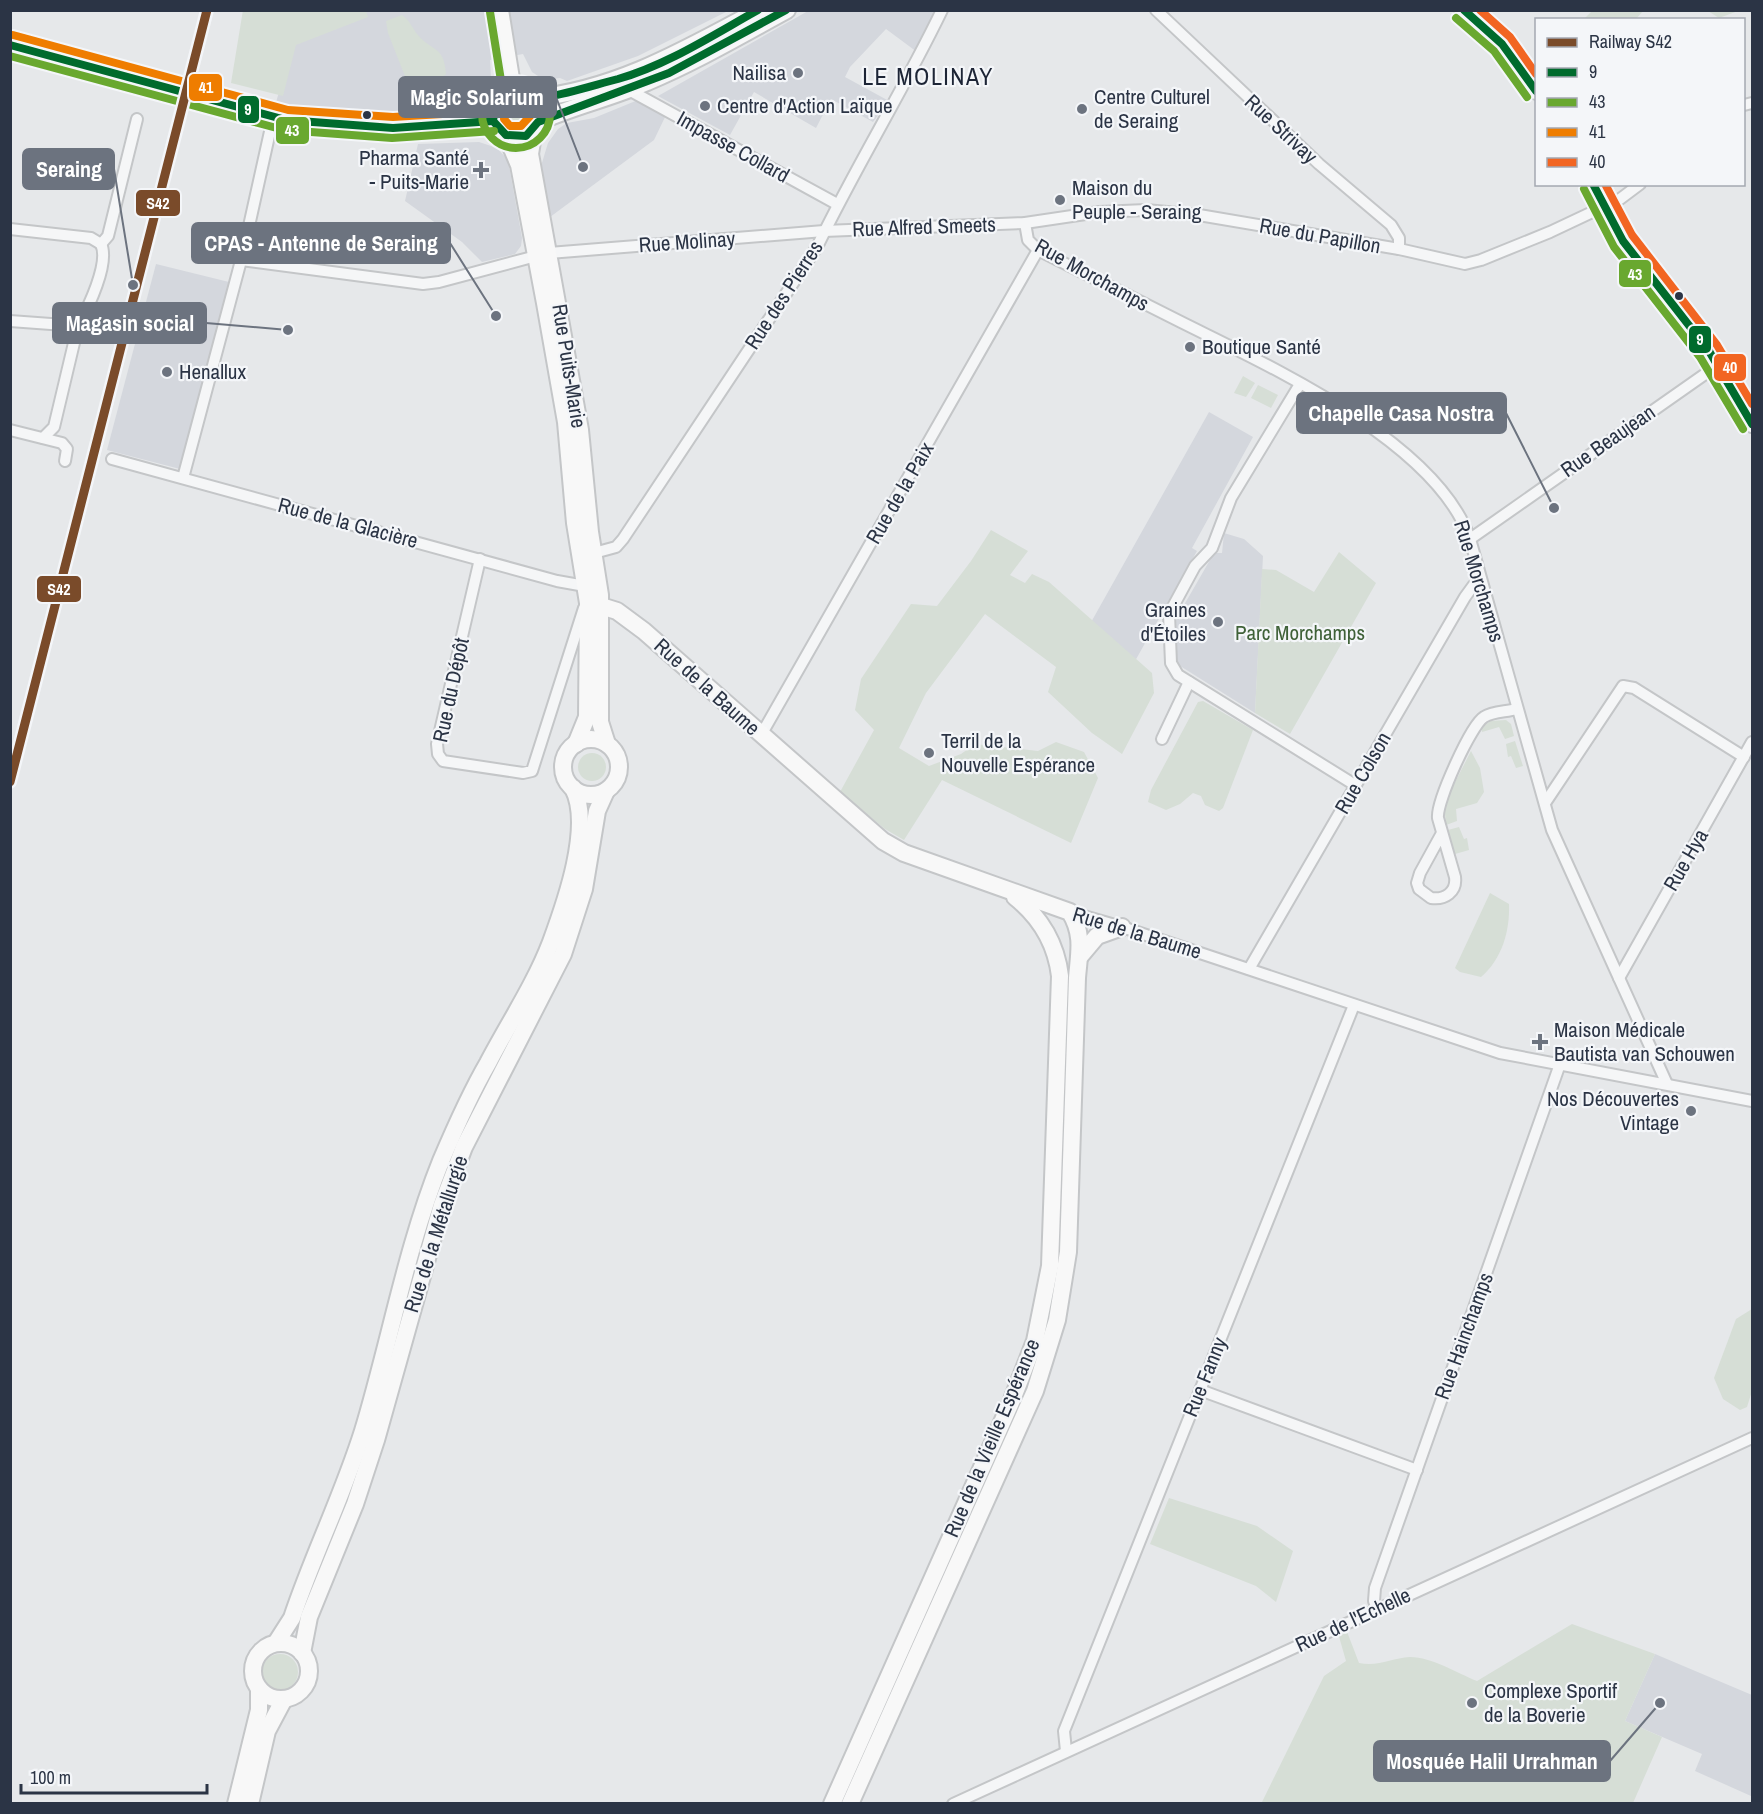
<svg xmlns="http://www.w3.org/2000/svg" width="1763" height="1814" font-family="'Archivo Narrow',sans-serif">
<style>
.built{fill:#d4d7dd}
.green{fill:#d6ded6}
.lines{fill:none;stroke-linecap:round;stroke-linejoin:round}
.street-casing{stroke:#c4c6c8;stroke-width:14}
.secondary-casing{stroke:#c4c6c8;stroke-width:20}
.street{stroke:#f5f6f7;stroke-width:10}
.secondary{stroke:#f8f8f8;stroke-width:16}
.bus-1-casing{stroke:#f4f6f9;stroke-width:12}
.bus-2-casing{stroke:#f4f6f9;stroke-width:12}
.bus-3-casing{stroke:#f4f6f9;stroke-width:12}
.bus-4-casing{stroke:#f4f6f9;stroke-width:12}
.bus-1{stroke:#006b2d;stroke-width:8}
.bus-2{stroke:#69a82f;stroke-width:8}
.bus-3{stroke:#ef7d00;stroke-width:8}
.bus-4{stroke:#f26522;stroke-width:8}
.rail-1-casing{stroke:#f4f6f9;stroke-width:14}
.rail-1{stroke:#7a4b2a;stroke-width:9}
.poi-dot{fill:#6c737f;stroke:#f4f6f9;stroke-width:2}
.bus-dot{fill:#2b3445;stroke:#f4f6f9;stroke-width:2}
.labels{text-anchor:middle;stroke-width:4.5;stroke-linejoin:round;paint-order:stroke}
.poi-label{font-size:21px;fill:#2b3445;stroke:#f4f6f9;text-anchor:start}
.street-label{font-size:21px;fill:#2b3445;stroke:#f4f6f9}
.park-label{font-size:21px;fill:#3f6138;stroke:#f4f6f9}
.quarter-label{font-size:24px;letter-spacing:1.5px;fill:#1d2536;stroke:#f4f6f9}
.leader{fill:none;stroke:#6c737f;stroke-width:2}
.callout-dot{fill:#6c737f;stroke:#f4f6f9;stroke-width:2}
.callout{fill:#6c737f;stroke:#6c737f;stroke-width:2}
.callout-label{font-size:22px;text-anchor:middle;font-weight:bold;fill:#fff}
.line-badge{stroke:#f4f6f9;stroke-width:2}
.badge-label{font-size:16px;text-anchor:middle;font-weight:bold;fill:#fff}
</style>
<rect width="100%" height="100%" fill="#e6e8ea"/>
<g class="built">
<polygon points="302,11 728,11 638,56 567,81 560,78 544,80 532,72 523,54 490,60 491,78 465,101 414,111 339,113 275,106"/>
<polygon points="808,11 937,11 917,52 886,29 850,67 845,77 889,101 873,122 831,99 816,128 754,92 730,135 658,96"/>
<polygon points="638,100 666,115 654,140 546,220 538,176 548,143 558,129 567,123 594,118"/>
<polygon points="479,142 497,148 508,160 522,238 521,246 515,254 482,262 462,242 405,201 418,144"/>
<polygon points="156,264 229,282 180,469 107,450"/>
<polygon points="1209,412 1253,437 1192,548 1197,551 1135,661 1085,633"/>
<polygon points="1224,533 1244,539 1263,556 1255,713 1177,664 1176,619 1214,553 1222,553"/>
<polygon points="1655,1654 1752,1695 1751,1796 1695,1771 1702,1754 1625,1721"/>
</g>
<g class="green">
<polygon points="243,10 366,11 368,17 296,45 283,96 231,83"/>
<polygon points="1592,11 1592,10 1643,11 1636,19 1584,19"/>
<polygon points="1708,11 1738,11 1719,18"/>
<path d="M402 15C409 20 412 27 417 34 432 52 444 45 446 74 436 84 424 88 410 89L388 33 386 21Z"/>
<path d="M516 103C525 104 529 110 527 119L518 125 508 122 505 116 507 109Z"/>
<polygon points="1243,376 1255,383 1246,397 1234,393"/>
<polygon points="1258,385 1278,395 1271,408 1251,398"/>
<polygon points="991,530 1028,551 1010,575 1025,583 1032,574 1049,582 1152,673 1154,693 1122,754 1092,733 1048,692 1056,667 985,614 926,693 899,748 929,766 961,754 975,744 1038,751 1056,742 1084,752 1098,778 1071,843 942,780 904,840 885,829 840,792 874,730 855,710 861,679 911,604 937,606 971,561"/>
<polygon points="1339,552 1376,583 1290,734 1255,713 1262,569 1276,570 1314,592"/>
<polygon points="1198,702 1203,701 1253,730 1223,808 1219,811 1205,805 1201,796 1193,793 1180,804 1166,810 1148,802 1151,790"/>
<polygon points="1506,720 1511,724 1514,736 1505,739 1499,727 1482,732 1482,728 1490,721"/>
<polygon points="1515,741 1523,766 1516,768 1511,756 1508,757 1506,744"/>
<polygon points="1471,751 1480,768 1484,792 1477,803 1456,809 1457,821 1446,825 1444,804"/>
<circle cx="592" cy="767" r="14"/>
<polygon points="1459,827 1464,839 1467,838 1469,850 1455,854 1448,830"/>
<path d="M1490 893 1509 904C1510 931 1502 959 1481 977L1460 972 1455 968Z"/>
<polygon points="1752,1309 1752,1391 1747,1407 1740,1410 1723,1399 1714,1378 1736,1319"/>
<polygon points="1169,1498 1257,1526 1293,1551 1276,1602 1256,1586 1150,1544"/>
<path d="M1572 1624 1655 1654 1625 1721 1662 1737 1633 1803 1261 1804 1324 1676 1346 1661 1338 1633 1346 1629 1359 1663C1378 1667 1392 1658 1410 1657 1432 1657 1457 1673 1477 1681Z"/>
<circle cx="280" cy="1672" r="18"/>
</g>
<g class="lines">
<defs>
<g id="street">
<polyline points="1156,10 1319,164 1391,225 1399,238 1399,249"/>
<polyline points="629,90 837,204"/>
<polyline points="1744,105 1752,103"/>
<path d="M1025 223 1028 240 1038 250C1086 274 1133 298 1181 322 1269 366 1436 441 1470 539L1552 830 1667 1084"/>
<polyline points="10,229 91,238 101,244"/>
<polyline points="101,244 108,236 137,119"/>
<polyline points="549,253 824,231 1025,223 1099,212 1146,210 1199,215 1399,249 1465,264 1481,260 1550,232 1620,199 1640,184"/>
<polyline points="241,260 423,284 439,282 536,256"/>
<path d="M10 321 78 326C88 308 110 263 101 244"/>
<polyline points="1300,384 1231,498 1212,548 1195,566 1169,614 1171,663 1178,675 1355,785"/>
<polyline points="10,430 62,443 67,449 65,461"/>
<polyline points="43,438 54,427 78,326"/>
<polyline points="112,459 557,581 585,586"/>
<polyline points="183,478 243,253 273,118"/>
<polyline points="1470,539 1718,365"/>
<path d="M594 553 616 547 623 539 817 247C856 166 903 91 942 10"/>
<polyline points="480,559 437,744 438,754 443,761 523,773 532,771 584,608"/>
<polyline points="761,735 1038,250"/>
<polyline points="1162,739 1189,682"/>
<polyline points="1545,803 1623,686 1634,688 1744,757"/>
<path d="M1442 833 1420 873 1417 883 1419 889 1431 898C1445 900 1457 892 1455 877L1438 818C1436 802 1471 725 1484 717 1493 711 1507 712 1516 709"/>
<polyline points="1070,912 1122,927 1500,1053 1752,1101"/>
<polyline points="1249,969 1465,597 1473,586 1481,581"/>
<polyline points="1619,978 1752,742"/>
<polyline points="1200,1390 1417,1470"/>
<polyline points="1377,1609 1374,1601 1375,1588 1560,1064"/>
<polyline points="1066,1751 1064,1731 1354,1005"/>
<polyline points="953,1804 1752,1438"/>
</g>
<g id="secondary">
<polyline points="500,10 513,91"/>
<polyline points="1463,10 1502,44 1536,91"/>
<polyline points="10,45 286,120 393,128 493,121"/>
<circle cx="516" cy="114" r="24"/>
<path d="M533 98C615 91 688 48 759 10"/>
<path d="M538 122C573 106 611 98 647 82 695 62 741 35 787 10"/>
<polyline points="534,129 530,154 580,430 590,532 600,595 600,722 607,744"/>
<polyline points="507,137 519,165 545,303 566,422 575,523 588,603 587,717 576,744"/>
<polyline points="1593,184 1623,241 1709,351 1752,424"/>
<path d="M601 606 617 611 644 631 883 841 904 853 1070 912C1084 935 1079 953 1077 978L1068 1252 1057 1320 1035 1391 850 1804"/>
<circle cx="591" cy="767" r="28"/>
<polyline points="1081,955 1097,936 1122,927"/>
<path d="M276 1643 292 1618C313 1555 343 1495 363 1431 390 1342 406 1248 441 1161 455 1128 470 1094 488 1063 509 1023 535 984 551 942 565 904 593 826 573 788"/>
<circle cx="281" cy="1671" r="28"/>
<polyline points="302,1653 309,1617 355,1504 376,1440 442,1205 464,1147 563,954 584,889 597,811 606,791"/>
<polyline points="236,1804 259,1710 259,1689"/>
<polyline points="250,1804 267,1731 284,1699"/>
<path d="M832 1804 1012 1400 1035 1341 1050 1266 1060 976C1056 943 1040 917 1015 897"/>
</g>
</defs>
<use href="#street" class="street-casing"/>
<use href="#secondary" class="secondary-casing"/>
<use href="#street" class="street"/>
<use href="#secondary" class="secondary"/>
<defs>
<g id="bus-1">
<path d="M758 10C713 35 667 65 618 79 595 85 570 93 547 97 520 101 528 82 496 101L493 121 506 135 526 136 538 122 669 73 786 10"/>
<polyline points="1464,10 1502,44 1536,91"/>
<polyline points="10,45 286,120 393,128 493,121"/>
<polyline points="1593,184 1623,241 1709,351 1752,424"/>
</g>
<g id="bus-2">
<polyline points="490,12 503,93"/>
<polyline points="1456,18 1494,51 1527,97"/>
<polyline points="10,56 284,130 392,138 494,131"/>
<circle cx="516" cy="114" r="34"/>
<polyline points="1584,189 1614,247 1700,357 1743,429"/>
</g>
<g id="bus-3">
<polyline points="13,35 288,110 393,117 492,111"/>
<polygon points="515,102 531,108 544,108 532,114 521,126 510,126 504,119 506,108"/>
</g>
<g id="bus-4">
<polyline points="1480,10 1510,37 1536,74"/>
<polyline points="1605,184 1632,235 1717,345 1752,404"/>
</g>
</defs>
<use href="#bus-1" class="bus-1-casing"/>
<use href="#bus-2" class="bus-2-casing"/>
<use href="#bus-3" class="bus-3-casing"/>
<use href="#bus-4" class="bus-4-casing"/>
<use href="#bus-1" class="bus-1"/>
<use href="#bus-2" class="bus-2"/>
<use href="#bus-3" class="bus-3"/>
<use href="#bus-4" class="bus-4"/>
<defs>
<polyline id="rail-1" points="10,782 207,10"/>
</defs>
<use href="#rail-1" class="rail-1-casing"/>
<use href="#rail-1" class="rail-1"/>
</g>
<g class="poi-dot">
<circle cx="798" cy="73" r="6"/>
<circle cx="705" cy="106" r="6"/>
<circle cx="1082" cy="109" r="6"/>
<path d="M478 161h6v6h6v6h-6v6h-6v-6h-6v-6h6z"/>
<circle cx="1060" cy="200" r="6"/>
<circle cx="1190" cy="347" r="6"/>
<circle cx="167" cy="372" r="6"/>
<circle cx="1218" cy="622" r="6"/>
<circle cx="929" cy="753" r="6"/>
<path d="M1537 1033h6v6h6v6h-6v6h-6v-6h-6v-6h6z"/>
<circle cx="1691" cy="1111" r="6"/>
<circle cx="1472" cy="1703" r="6"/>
</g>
<g class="bus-dot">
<circle cx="367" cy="115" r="5"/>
<circle cx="1679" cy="296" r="5"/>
</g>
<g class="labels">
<g class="poi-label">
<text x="786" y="80" text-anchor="end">Nailisa</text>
<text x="1094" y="104">Centre Culturel<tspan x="1094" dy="24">de Seraing</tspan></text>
<text x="717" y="113">Centre d'Action Laïque</text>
<text x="469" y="165" text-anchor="end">Pharma Santé<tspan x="469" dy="24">- Puits-Marie</tspan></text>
<text x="1072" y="195">Maison du<tspan x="1072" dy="24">Peuple - Seraing</tspan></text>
<text x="1202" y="354">Boutique Santé</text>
<text x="179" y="379">Henallux</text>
<text x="1206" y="617" text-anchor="end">Graines<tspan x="1206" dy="24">d'Étoiles</tspan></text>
<text x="941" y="748">Terril de la<tspan x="941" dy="24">Nouvelle Espérance</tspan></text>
<text x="1554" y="1037">Maison Médicale<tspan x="1554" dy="24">Bautista van Schouwen</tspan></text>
<text x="1679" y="1106" text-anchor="end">Nos Découvertes<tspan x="1679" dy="24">Vintage</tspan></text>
<text x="1484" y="1698">Complexe Sportif<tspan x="1484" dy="24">de la Boverie</tspan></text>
</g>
<g class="street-label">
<text transform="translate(1281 129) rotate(43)" y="7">Rue Strivay</text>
<text transform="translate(733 147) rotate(29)" y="7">Impasse Collard</text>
<text transform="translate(924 227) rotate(-2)" y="7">Rue Alfred Smeets</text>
<text transform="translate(1320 236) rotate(10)" y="7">Rue du Papillon</text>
<text transform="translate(687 242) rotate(-4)" y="7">Rue Molinay</text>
<text transform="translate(1092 275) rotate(29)" y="7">Rue Morchamps</text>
<text transform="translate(784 295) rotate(-57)" y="7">Rue des Pierres</text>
<text transform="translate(569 366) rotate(81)" y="7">Rue Puits-Marie</text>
<text transform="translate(1608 441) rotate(-35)" y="7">Rue Beaujean</text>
<text transform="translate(900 493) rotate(-60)" y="7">Rue de la Paix</text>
<text transform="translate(348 523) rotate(15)" y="7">Rue de la Glacière</text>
<text transform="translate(1479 581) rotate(73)" y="7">Rue Morchamps</text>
<text transform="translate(707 687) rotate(42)" y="7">Rue de la Baume</text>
<text transform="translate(451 690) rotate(-78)" y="7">Rue du Dépôt</text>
<text transform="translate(1363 773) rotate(-60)" y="7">Rue Colson</text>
<text transform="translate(1686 860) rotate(-60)" y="7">Rue Hya</text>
<text transform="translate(1137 933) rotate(17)" y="7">Rue de la Baume</text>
<text transform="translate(436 1234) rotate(-72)" y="7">Rue de la Métallurgie</text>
<text transform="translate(1464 1336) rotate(-70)" y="7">Rue Hainchamps</text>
<text transform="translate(1205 1377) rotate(-68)" y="7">Rue Fanny</text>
<text transform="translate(992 1438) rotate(-67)" y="7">Rue de la Vieille Espérance</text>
<text transform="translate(1353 1620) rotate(-25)" y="7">Rue de l'Echelle</text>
</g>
<g class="park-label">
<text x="1300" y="640">Parc Morchamps</text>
</g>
<g class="quarter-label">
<text x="928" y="85">LE MOLINAY</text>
</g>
</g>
<path class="leader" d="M583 167L556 97M133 285L114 169M496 316L450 243M288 330L206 323M1554 508L1506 413M1660 1703L1610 1761"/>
<g class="callout-dot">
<circle cx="583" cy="167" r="6"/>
<circle cx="133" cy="285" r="6"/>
<circle cx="496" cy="316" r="6"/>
<circle cx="288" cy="330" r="6"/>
<circle cx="1554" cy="508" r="6"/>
<circle cx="1660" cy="1703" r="6"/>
</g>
<g class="callout">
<rect x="399" y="77" width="157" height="40" rx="6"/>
<rect x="23" y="149" width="91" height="40" rx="6"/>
<rect x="192" y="223" width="258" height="40" rx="6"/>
<rect x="53" y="303" width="153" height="40" rx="6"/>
<rect x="1297" y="393" width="209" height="40" rx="6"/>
<rect x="1374" y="1741" width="236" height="40" rx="6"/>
</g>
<g class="callout-label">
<text x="477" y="105">Magic Solarium</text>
<text x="69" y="177">Seraing</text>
<text x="321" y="251">CPAS - Antenne de Seraing</text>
<text x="130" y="331">Magasin social</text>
<text x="1401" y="421">Chapelle Casa Nostra</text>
<text x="1492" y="1769">Mosquée Halil Urrahman</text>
</g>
<g class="line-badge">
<rect x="188" y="73" width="35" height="29" rx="6" fill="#ef7d00"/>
<rect x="237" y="95" width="23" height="29" rx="6" fill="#006b2d"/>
<rect x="275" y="116" width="35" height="29" rx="6" fill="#69a82f"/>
<rect x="135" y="189" width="46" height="28" rx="6" fill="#7a4b2a"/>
<rect x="1618" y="259" width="34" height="29" rx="6" fill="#69a82f"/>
<rect x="1688" y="325" width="24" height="29" rx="6" fill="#006b2d"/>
<rect x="1713" y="353" width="34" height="29" rx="6" fill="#f26522"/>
<rect x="36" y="575" width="46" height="28" rx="6" fill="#7a4b2a"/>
</g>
<g class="badge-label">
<text x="206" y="93">41</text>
<text x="248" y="115">9</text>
<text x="292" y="136">43</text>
<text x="158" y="209">S42</text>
<text x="1635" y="280">43</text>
<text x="1700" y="345">9</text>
<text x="1730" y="373">40</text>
<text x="59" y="595">S42</text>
</g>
<rect width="1763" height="1814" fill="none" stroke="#2b3445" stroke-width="24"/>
<rect x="1535" y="18" width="210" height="168" fill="#f4f6f9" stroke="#a4a8b1" stroke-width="1.5"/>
<rect x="1547" y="38" width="30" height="9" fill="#7a4b2a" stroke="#a4a8b1" stroke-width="1.5"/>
<text x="1589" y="48" font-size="18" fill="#2b3445">Railway S42</text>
<rect x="1547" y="68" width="30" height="9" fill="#006b2d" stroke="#a4a8b1" stroke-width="1.5"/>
<text x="1589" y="78" font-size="18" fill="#2b3445">9</text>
<rect x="1547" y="98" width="30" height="9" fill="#69a82f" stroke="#a4a8b1" stroke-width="1.5"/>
<text x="1589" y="108" font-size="18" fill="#2b3445">43</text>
<rect x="1547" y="128" width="30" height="9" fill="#ef7d00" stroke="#a4a8b1" stroke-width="1.5"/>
<text x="1589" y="138" font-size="18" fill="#2b3445">41</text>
<rect x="1547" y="158" width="30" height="9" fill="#f26522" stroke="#a4a8b1" stroke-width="1.5"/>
<text x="1589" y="168" font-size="18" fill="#2b3445">40</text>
<path d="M21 1784v9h186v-9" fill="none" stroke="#2b3445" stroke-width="3"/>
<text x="30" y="1784" font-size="18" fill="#2b3445" stroke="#f4f6f9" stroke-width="4.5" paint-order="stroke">100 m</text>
</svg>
